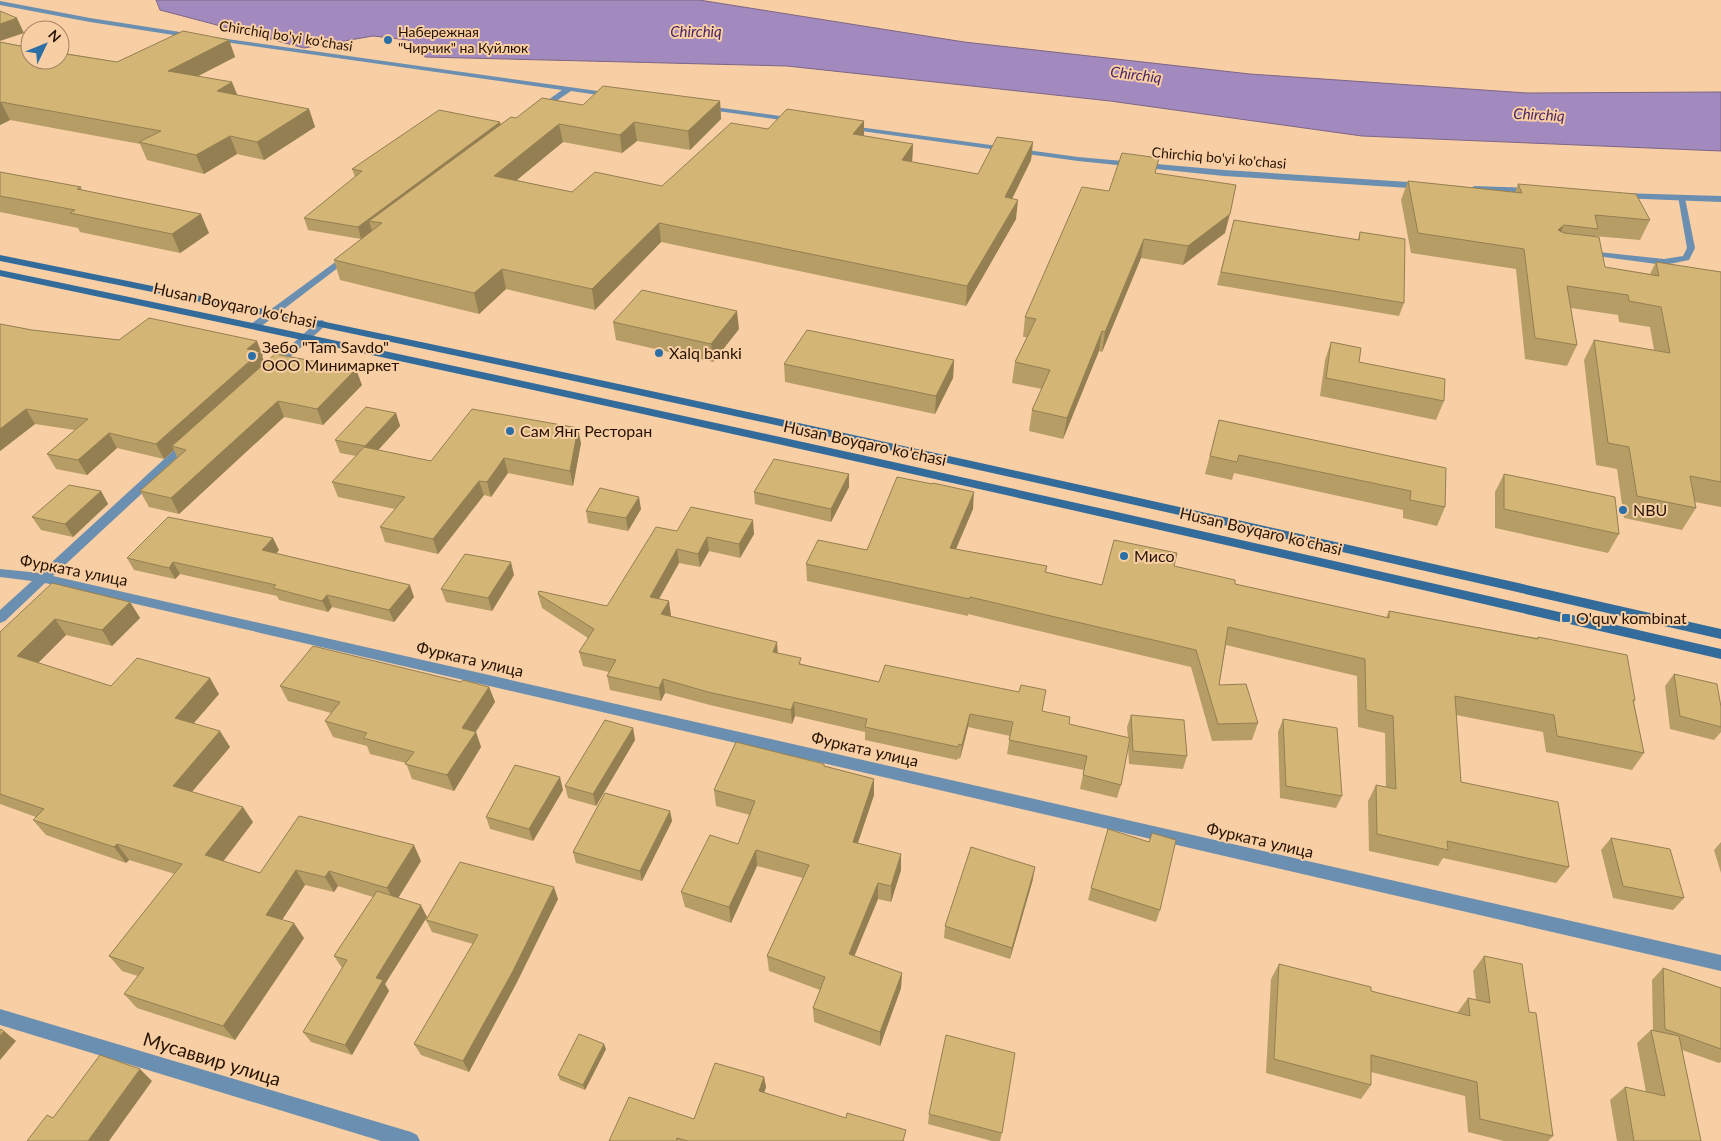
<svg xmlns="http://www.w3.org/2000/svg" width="1721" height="1141" font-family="Lato,sans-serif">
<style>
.water{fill:#a289be;stroke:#7d6685}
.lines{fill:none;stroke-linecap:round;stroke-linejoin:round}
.lane{fill:#6b8fb0;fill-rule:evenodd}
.street{fill:#6b8fb0;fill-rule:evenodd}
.secondary{fill:#336c9a;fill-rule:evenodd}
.wall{fill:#b59d65}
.shaded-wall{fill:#947f52}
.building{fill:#d3b675;stroke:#947f52}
.poi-dot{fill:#2c6fa5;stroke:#f8cea4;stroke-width:2}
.labels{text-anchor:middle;stroke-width:4;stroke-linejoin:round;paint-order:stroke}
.far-poi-label{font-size:14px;fill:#261301;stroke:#f8cea4;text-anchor:start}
.far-street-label{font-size:14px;fill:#261301;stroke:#f8cea4}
.far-water-label{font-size:15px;font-style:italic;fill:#482565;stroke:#f8cea4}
.street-label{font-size:16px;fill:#261301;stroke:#f8cea4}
.poi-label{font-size:16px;fill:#261301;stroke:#f8cea4;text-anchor:start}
.near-street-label{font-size:19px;fill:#261301;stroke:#f8cea4}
</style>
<rect width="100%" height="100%" fill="#f8cea4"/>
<polygon class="water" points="156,0 699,0 964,42 1250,74 1527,93 1721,92 1721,151 1362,136 1110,101 787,66 425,57 408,40 373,36 304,48 160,10"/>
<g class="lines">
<polygon class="lane" points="1678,196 1685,198 1695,248 1689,260 1664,265 1589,255 1585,253 1589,251 1664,259 1683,256 1687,248"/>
<g class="street">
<polygon points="0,1 90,18 193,34 197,36 193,38 90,22 0,5"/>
<polygon points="213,37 612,93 616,95 612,97 571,91 540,112 537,112 537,108 562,90 211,40 211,38"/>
<polygon points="700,105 795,118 799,120 795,122 703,109 700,109"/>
<polygon points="844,125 1078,157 1224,170 1424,183 1428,186 1424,189 1224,176 1078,161 847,129 844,129"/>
<polygon points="1474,186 1531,188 1535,191 1531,194 1471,191 1470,189"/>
<polygon points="1621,193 1721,196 1721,202 1618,198 1618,194"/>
<polygon points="349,252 352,253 352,257 259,328 251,328 251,324"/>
<polygon points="322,320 327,323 326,325 278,368 270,368 269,366 270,364 318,321"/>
<polygon points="189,439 193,440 195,443 193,446 53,576 1721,955 1721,971 45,583 5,621 0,623 0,610 32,581 0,577 0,569 40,573 185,440"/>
<polygon points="0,1009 411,1132 417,1135 420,1141 381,1141 0,1025"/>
</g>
<g class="secondary">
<path d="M0 255C576 371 1148 499 1721 629V639C1149 507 576 377 0 261Z"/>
<path d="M0 270C575 389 1148 518 1721 649V659C1148 526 575 396 0 276Z"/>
</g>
</g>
<g class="wall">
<polygon points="229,40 235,57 198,76 237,95 309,109 315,127 264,160 237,154 204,174 147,160 140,144 10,120 0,125 0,42 117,62"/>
<polygon points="720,101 721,119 690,150 637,141 622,153 563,142 516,180 572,192 662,186 768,129 864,121 864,136 913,144 912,162 978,174 1033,142 1031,160 1012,199 1016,219 966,306 661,242 595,310 506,289 479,314 340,280 334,260 361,239 308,230 304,218 355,177 352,169 500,122 501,125 516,118 583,105"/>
<polygon points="0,172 81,187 82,190 209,233 180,253 80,232 78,228 0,212"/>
<polygon points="1157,173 1225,233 1183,265 1141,258 1102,352 1099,351 1063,439 1029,431 1032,410 1042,389 1012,383 1015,362 1027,337 1023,337 1025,317 1109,191"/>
<polygon points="1408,181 1515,192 1518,184 1650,220 1640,240 1594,236 1605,267 1650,274 1656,262 1721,272 1721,507 1695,502 1696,508 1682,530 1624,518 1617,469 1596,465 1584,360 1594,340 1654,350 1650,327 1619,322 1618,315 1571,308 1577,345 1567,366 1525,359 1516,269 1411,253 1401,200"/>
<polygon points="1234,220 1358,240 1360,232 1404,303 1399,316 1217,285"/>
<polygon points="613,322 739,329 713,362 616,340"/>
<polygon points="0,324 32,330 263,356 262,356 264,363 362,385 323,425 284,417 179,514 149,507 140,491 177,457 174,450 164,459 117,448 87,475 56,469 47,454 75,430 35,424 0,451"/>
<polygon points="1331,342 1359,362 1444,401 1436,420 1320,396 1325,360"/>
<polygon points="954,360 953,378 935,414 785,382 784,364"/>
<polygon points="396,413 400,426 378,450 431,461 581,443 573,486 508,473 491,497 484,495 438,554 385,542 380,527 395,509 338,497 332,482 356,456 340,453 335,440"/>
<polygon points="1219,420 1446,468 1445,507 1437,526 1403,518 1403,510 1234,473 1232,480 1205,474"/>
<polygon points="849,474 849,487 831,522 755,504 754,492"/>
<polygon points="1504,474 1619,534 1608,553 1495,528 1495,492"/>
<polygon points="932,484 973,509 956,549 1047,566 1046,572 1102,585 1174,566 1235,584 1386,618 1389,611 1537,638 1538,637 1635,700 1634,703 1644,753 1632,770 1546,752 1543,732 1456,715 1461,782 1569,867 1556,883 1443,858 1438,866 1369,851 1368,801 1376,785 1386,787 1385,733 1358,727 1357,676 1226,645 1219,685 1258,723 1252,740 1212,741 1191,667 968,614 968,616 807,581 806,564 867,550"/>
<polygon points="101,491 108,504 73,537 41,530 32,517"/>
<polygon points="641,509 628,531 588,523 586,511"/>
<polygon points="677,531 754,534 740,558 709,551 700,567 679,563 659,599 671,615 670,616 778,653 802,664 879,682 1042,711 1069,724 1128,738 1127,727 1131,715 1187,756 1183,769 1129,764 1128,745 1121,785 1117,798 1080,789 1084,770 1007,754 1010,736 968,727 960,759 958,758 957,760 865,740 865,732 795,716 792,724 710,705 665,693 661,701 610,690 607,676 609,672 583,666 579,652 588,638 542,608 538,594 607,606"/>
<polygon points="279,550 276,553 414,597 394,622 332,607 328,612 279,600 277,596 180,574 175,579 134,570 127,558"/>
<polygon points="514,575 492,611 446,602 441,589"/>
<polygon points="130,602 140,618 112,646 66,635 38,663 111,686 219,694 194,723 230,747 192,792 253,822 223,861 260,873 421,861 398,898 427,917 385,984 389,991 352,1055 311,1042 303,1032 342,968 334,956 373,897 338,886 334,892 305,885 282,920 304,938 235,1040 137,1008 124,994 138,976 122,971 109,956 175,874 129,860 126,863 46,835 33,820 36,817 0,804 0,632"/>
<polygon points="1674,674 1721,707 1721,732 1714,740 1670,729 1665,686"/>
<polygon points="461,682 489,687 495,702 476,732 481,747 454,791 412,779 406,763 370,754 367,746 333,737 325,721 331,713 288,701 280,686"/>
<polygon points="1283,719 1342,796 1336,808 1280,798 1278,732"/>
<polygon points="633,728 635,740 596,806 568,798 565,786"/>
<polygon points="825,766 874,779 874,795 858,843 901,870 891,902 878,899 854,956 902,973 901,988 880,1046 814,1022 813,1008 820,990 769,971 767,956 803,878 757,866 731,923 685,907 681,892 738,844 750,815 716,806 714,790"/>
<polygon points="563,790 533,841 490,829 486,817"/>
<polygon points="670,811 672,821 642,881 576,863 573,852"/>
<polygon points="1611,838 1684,898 1673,910 1613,898 1601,850"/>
<polygon points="1149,842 1160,910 1156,922 1088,900 1091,888"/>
<polygon points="1721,842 1721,873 1714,850"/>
<polygon points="1033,879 1010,959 944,938 945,926"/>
<polygon points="558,899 517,982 469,1072 421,1055 414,1044 473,944 432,932 426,920"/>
<polygon points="1484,956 1529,1012 1553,1136 1548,1141 1504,1141 1468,1132 1465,1096 1371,1072 1371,1085 1361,1099 1266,1073 1271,979 1279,964 1371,991 1457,1013 1468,998 1476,1000 1473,971"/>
<polygon points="1663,968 1721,988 1721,1062 1719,1063 1682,1050 1701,1141 1617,1141 1610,1100 1625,1087 1646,1092 1637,1043 1651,1030 1653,1030 1652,980"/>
<polygon points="606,1049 585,1090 560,1080 558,1075"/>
<polygon points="764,1077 766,1087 764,1093 905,1141 609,1141 694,1119"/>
<polygon points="929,1114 1002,1133 1000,1141 992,1141 928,1124"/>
</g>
<g class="shaded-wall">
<polygon points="17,18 24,33 0,41 0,24"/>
<polygon points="229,40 235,57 175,88 168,71"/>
<polygon points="232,82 239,99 217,91"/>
<polygon points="720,101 721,119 690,150 688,131"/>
<polygon points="1,102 10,120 0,125 0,103"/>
<polygon points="309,109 315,127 264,160 257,142"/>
<polygon points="864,121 864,140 853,134"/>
<polygon points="500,122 502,133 369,221 372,231 361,239 358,227"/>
<polygon points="634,122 637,141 622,153 620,135"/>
<polygon points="559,124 563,142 499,195 494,176"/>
<polygon points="230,136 237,154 204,174 196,155"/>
<polygon points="1033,142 1031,160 1003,217 1005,197"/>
<polygon points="913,144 912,163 902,160"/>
<polygon points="1018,200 1016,219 966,306 967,286"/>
<polygon points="201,214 209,233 180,253 172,234"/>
<polygon points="1230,214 1225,233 1183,265 1188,246"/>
<polygon points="659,223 661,242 595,310 592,289"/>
<polygon points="1564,225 1555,245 1558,230"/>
<polygon points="1144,239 1141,258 1102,352 1105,332"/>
<polygon points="502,269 506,289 479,314 474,293"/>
<polygon points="737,311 739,329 713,362 711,344"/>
<polygon points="1102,331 1099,351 1063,439 1067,418"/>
<polygon points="257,341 263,356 262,356 266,366 172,446 174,450 164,459 156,444 247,349"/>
<polygon points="954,360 953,378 935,414 936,396"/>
<polygon points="356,369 362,385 323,425 317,409"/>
<polygon points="278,401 284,417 179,514 171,498"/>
<polygon points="26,409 35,424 0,451 0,429"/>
<polygon points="396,413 400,426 370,459 365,446"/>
<polygon points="578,428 581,443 573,486 570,471"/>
<polygon points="109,433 117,448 87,475 78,460"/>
<polygon points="504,458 508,473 491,497 487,482"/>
<polygon points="849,474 849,487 831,522 831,509"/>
<polygon points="479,481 484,495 438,554 433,539"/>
<polygon points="101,491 108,504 73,537 65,524"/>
<polygon points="974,492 973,509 949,565 950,548"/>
<polygon points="639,497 641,509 628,531 626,518"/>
<polygon points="753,520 754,534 740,558 739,544"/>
<polygon points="707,537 709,551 700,567 698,554"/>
<polygon points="273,538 279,550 268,562 262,550"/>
<polygon points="677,549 679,563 652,611 650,597"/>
<polygon points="173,562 180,574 175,579 169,568"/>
<polygon points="511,562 514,575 492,611 488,598"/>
<polygon points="410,585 414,597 394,622 389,610"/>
<polygon points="327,595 332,607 328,612 322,601"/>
<polygon points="669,601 671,615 664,628 661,614"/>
<polygon points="130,602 140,618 112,646 102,630"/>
<polygon points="55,619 66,635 29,672 17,656"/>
<polygon points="777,642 778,656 773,652"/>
<polygon points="210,678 219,694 185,733 175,718"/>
<polygon points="663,679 665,693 661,701 659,688"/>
<polygon points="489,687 495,702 468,743 462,728"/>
<polygon points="794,702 795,716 792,724 791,710"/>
<polygon points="970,714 968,727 960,759 962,745"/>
<polygon points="633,728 635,740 596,806 593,794"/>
<polygon points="220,731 230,747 183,802 173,786"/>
<polygon points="476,732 481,747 454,791 447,775"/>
<polygon points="560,777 563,790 533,841 529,829"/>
<polygon points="874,779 874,795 853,857 853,842"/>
<polygon points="243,807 253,822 216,871 205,855"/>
<polygon points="670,811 672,821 642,881 640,871"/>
<polygon points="117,844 129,860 126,863 114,847"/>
<polygon points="414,845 421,861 395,903 387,888"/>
<polygon points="756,850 757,866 731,923 729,907"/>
<polygon points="901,854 901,870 891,902 891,886"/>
<polygon points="1035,867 1033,879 1010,959 1012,948"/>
<polygon points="296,870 305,885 276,929 266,915"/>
<polygon points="329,871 338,886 334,892 325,877"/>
<polygon points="878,883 878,899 849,969 849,954"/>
<polygon points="554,887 558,899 517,982 469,1072 463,1061"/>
<polygon points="421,905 427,917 385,984 389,991 352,1055 345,1045 376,978"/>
<polygon points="294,923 304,938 235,1040 223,1026"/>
<polygon points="902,973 901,988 880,1046 880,1032"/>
<polygon points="4,1031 16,1041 0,1060 0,1036"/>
<polygon points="604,1044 606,1049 585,1090 583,1085"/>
<polygon points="140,1069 152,1081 109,1141 88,1141"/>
<polygon points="764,1077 766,1087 761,1102 759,1091"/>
</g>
<g class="building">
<polygon points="0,11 17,18 0,24"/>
<polygon points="183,31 229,40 168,71 232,82 217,91 309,109 257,142 230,136 196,155 139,142 161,131 1,102 0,103 0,42 30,48 30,60 60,60 60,53 117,62"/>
<polygon points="603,86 720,101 688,131 634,122 620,135 559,124 494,176 572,192 595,172 662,186 731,123 768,129 787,109 864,121 853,134 913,144 902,160 978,174 997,137 1033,142 1005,197 1018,200 967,286 659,223 592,289 502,269 474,293 334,260 382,223 369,221 511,117 516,118 542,98 583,105"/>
<polygon points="439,110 500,122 358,227 304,218 362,171 352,169"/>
<polygon points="1122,153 1159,158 1155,173 1236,185 1230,214 1188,246 1144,239 1105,332 1102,331 1067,418 1032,410 1050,370 1015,362 1036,319 1025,317 1082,187 1109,191"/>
<polygon points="0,172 81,187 77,189 201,214 172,234 70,213 75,210 0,196"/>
<polygon points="1408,181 1522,193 1518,184 1636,194 1650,220 1595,215 1598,229 1564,225 1558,230 1564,233 1599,237 1605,267 1659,276 1656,262 1721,272 1721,482 1690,476 1696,508 1637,496 1629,447 1608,443 1594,340 1670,353 1661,307 1629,301 1628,295 1567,286 1577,345 1535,338 1524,249 1418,233"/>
<polygon points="1234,220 1359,240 1360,232 1405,239 1404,303 1221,272"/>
<polygon points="642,290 737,311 711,344 613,322"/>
<polygon points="149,318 257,341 247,349 260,352 156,444 109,433 78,460 47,454 88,419 26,409 0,429 0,324 32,330 119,340"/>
<polygon points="807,330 954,360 936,396 784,364"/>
<polygon points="1331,342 1361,348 1359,362 1445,379 1444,401 1326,378"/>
<polygon points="275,354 356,369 317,409 278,401 171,498 140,491 186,450 172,446"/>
<polygon points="366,407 396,413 365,446 335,440"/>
<polygon points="472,409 578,428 570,471 504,458 487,482 479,481 433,539 380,527 405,497 332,482 364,447 431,461"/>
<polygon points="1219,420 1446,468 1445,507 1410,500 1411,491 1239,455 1237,462 1210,456"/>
<polygon points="774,459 849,474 831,509 754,492"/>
<polygon points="1504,474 1615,497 1619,534 1504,509"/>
<polygon points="897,477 932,484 933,483 974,492 950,548 1047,566 1045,572 1102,585 1114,540 1177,553 1174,566 1235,580 1235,584 1389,618 1389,611 1538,639 1538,637 1627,655 1635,700 1633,700 1644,753 1557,736 1554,715 1455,696 1461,782 1558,802 1569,867 1447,841 1448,850 1377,834 1376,785 1396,789 1393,716 1366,710 1365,659 1228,627 1219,685 1246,684 1258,723 1218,724 1196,650 970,597 969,599 806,564 818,540 867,550"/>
<polygon points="69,485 101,491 65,524 32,517"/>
<polygon points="600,488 639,497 626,518 586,511"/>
<polygon points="691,507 753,520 739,544 707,537 698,554 677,549 650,597 669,601 661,614 777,642 773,652 801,658 799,664 879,682 885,665 1019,692 1021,685 1046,690 1042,711 1070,717 1069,724 1130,738 1121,785 1083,775 1087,756 1009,740 1013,722 970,714 962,745 959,744 958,747 865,727 867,719 794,702 791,710 708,692 663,679 659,688 607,676 616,660 579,652 594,629 538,594 539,591 607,606 656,527 677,531"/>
<polygon points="168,517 273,538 262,550 410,585 389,610 327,595 322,601 273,588 276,585 173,562 169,568 127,558"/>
<polygon points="465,554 511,562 488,598 441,589"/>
<polygon points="52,583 130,602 102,630 55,619 17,656 111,686 137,658 210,678 175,718 220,731 173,786 243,807 205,855 260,873 299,816 414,845 387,888 329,871 325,877 296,870 266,915 294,923 223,1026 124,994 144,968 109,956 182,864 117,844 114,847 33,820 44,809 0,794 0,632"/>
<polygon points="313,646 461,682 463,680 489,687 462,728 476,732 447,775 405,764 414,752 363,738 367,733 325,721 340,702 280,686"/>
<polygon points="1674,674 1717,684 1721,707 1721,727 1680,716"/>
<polygon points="1131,715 1184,720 1187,756 1133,751"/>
<polygon points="1283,719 1337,728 1342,796 1286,786"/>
<polygon points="605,720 633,728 593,794 565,786"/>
<polygon points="736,742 824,764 824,766 874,779 853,842 901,854 891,886 878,883 849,954 902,973 880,1032 813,1008 825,977 767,956 809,865 756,850 729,907 681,892 710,835 738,844 755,801 714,790"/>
<polygon points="515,765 560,777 529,829 486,817"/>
<polygon points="605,793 670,811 640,871 573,852"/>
<polygon points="1108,829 1149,842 1152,833 1176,840 1160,910 1091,888"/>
<polygon points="1611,838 1670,849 1684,898 1623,886"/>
<polygon points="971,847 1035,867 1012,948 945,926"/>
<polygon points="460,862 554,887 513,971 463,1061 414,1044 478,935 426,920"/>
<polygon points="377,891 421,905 376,978 383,980 345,1045 303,1032 347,960 334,956"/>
<polygon points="1484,956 1522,964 1529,1012 1536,1013 1553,1136 1480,1119 1477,1082 1371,1055 1371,1085 1274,1059 1279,964 1371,987 1371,991 1470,1016 1468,998 1490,1003"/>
<polygon points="1663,968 1721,988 1721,1049 1665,1029"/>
<polygon points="0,1029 4,1031 0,1036"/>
<polygon points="1651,1030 1679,1036 1701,1141 1634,1141 1625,1087 1665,1096"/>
<polygon points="579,1034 604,1044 583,1085 558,1075"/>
<polygon points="946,1035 1015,1053 1002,1133 929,1114"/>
<polygon points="100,1055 140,1069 88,1141 27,1141 47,1115 53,1118"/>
<polygon points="715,1063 764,1077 759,1091 846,1118 847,1113 906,1130 903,1141 688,1141 677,1138 676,1141 609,1141 629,1097 694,1119"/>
</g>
<g class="poi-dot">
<circle cx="388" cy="40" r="5"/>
<circle cx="659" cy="353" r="5"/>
<circle cx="252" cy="356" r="5"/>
<circle cx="510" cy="431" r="5"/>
<circle cx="1623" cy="510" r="5"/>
<circle cx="1124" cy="556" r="5"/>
<rect x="1561" y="613" width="10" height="10" rx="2.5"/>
</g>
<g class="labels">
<g class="far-poi-label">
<text x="398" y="37">Набережная<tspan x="398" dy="16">"Чирчик" на Куйлюк</tspan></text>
</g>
<g class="far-street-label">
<text transform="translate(286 36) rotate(9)" y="5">Chirchiq bo'yi ko'chasi</text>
<text transform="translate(1219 158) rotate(5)" y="5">Chirchiq bo'yi ko'chasi</text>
</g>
<g class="far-water-label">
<text x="696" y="37">Chirchiq</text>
<text transform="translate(1136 75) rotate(7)" y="5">Chirchiq</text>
<text transform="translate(1539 115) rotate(3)" y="5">Chirchiq</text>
</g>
<g class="street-label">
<text transform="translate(235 305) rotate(12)" y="6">Husan Boyqaro ko'chasi</text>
<text transform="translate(865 443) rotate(12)" y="6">Husan Boyqaro ko'chasi</text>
<text transform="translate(1261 531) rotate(13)" y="6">Husan Boyqaro ko'chasi</text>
<text transform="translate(74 570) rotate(11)" y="6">Фурката улица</text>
<text transform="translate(470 659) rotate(13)" y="6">Фурката улица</text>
<text transform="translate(865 749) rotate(13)" y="6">Фурката улица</text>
<text transform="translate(1260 840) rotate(13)" y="6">Фурката улица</text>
</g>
<g class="poi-label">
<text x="262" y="353">Зебо "Tam Savdo"<tspan x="262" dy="18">ООО Минимаркет</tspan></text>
<text x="669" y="359">Xalq banki</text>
<text x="520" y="437">Сам Янг Ресторан</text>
<text x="1633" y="516">NBU</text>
<text x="1134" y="562">Мисо</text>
<text x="1576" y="624">O'quv kombinat</text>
</g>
<g class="near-street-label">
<text transform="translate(212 1059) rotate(17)" y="7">Мусаввир улица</text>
</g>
</g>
<g transform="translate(45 45) rotate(47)"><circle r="24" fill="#f8cea4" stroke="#a48363"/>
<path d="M0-4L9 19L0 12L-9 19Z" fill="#2c6fa5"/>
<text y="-8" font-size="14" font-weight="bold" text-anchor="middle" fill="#261301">N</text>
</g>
</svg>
